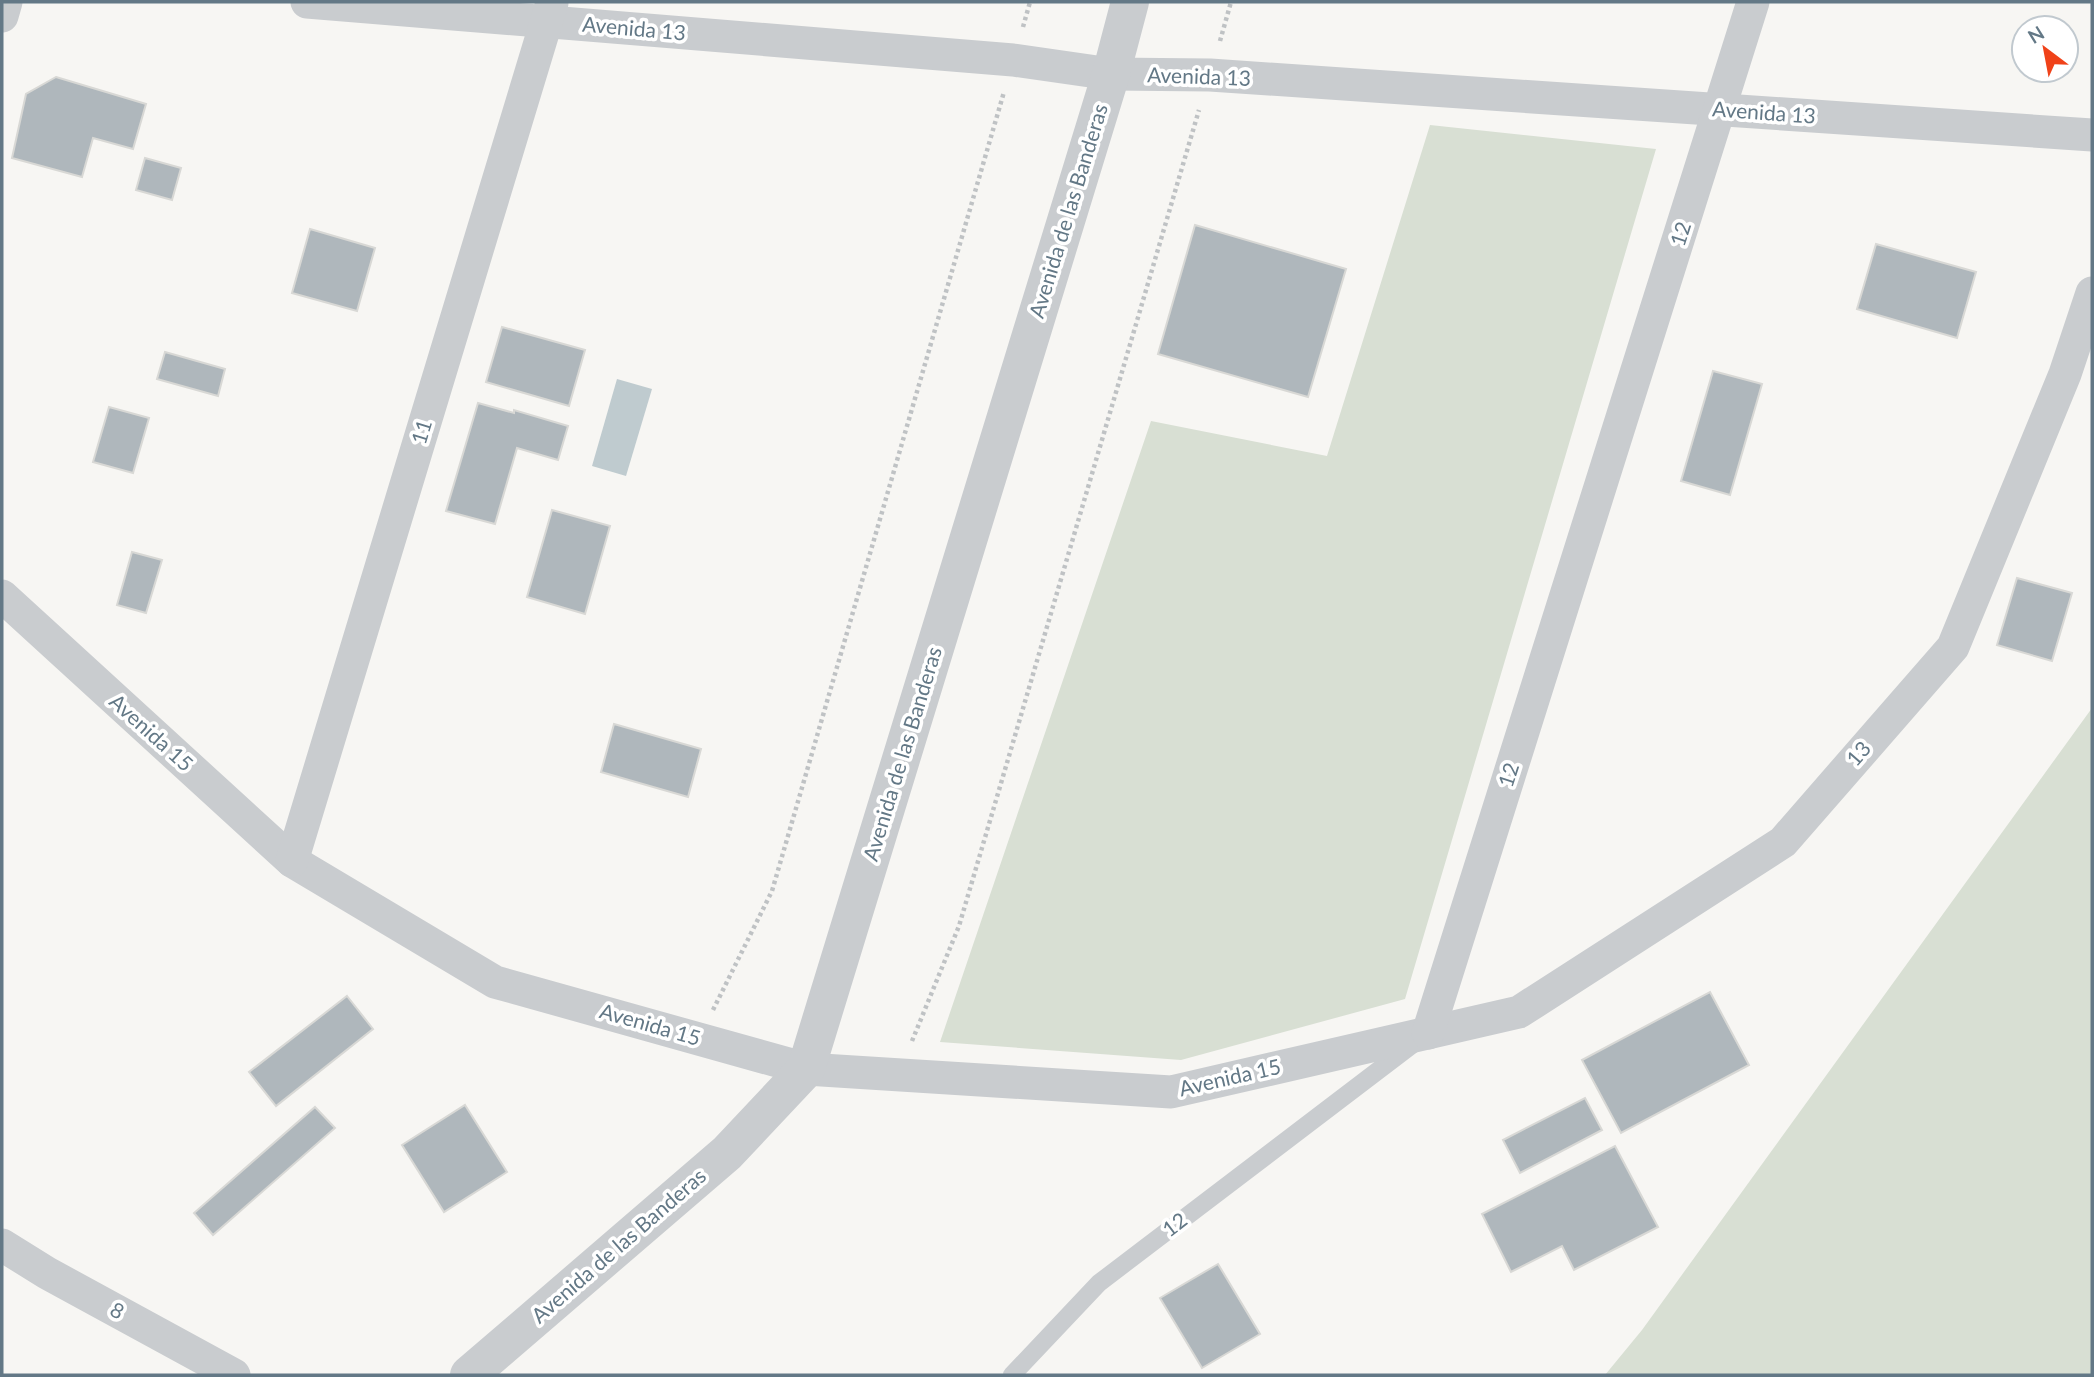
<svg xmlns="http://www.w3.org/2000/svg" width="2094" height="1377" font-family="Lato,sans-serif">
<style>
.green{fill:#d8dfd3}
.water{fill:#bfcbcf}
.building{fill:#afb7bc;stroke:#d8d8d5;stroke-width:2}
.lines{fill:none;stroke-linecap:round;stroke-linejoin:round}
.path{stroke:#bfc2c4;stroke-width:4.5;stroke-dasharray:3.5 3.5;stroke-linecap:butt}
.service{stroke:#c9cccf;stroke-width:18}
.minor{stroke:#c9cccf;stroke-width:33}
.tertiary{stroke:#c9cccf;stroke-width:38}
.labels{text-anchor:middle;stroke-width:7;stroke-linejoin:round;paint-order:stroke}
.street-label{font-size:21px;fill:#637886;stroke:#fff}
</style>
<rect width="100%" height="100%" fill="#f7f6f3"/>
<g class="green">
<polygon points="1430,125 1656,149 1405,999 1181,1060 940,1042 1151,421 1327,456"/>
<polygon points="2092,708 2092,1375 1605,1375 1642,1330"/>
</g>
<polygon class="water" points="617,379 652,389 626,476 592,466"/>
<g class="building">
<polygon points="56,77 146,104 133,149 93,138 82,177 12,158 26,94"/>
<polygon points="145,158 181,168 172,200 136,190"/>
<polygon points="1195,225 1346,269 1308,397 1158,354"/>
<polygon points="310,229 375,248 357,311 292,293"/>
<polygon points="1876,244 1976,272 1957,338 1857,309"/>
<polygon points="502,327 585,350 569,406 486,382"/>
<polygon points="165,352 225,369 218,396 157,379"/>
<polygon points="1713,371 1762,384 1730,495 1681,481"/>
<polygon points="478,403 514,413 514,410 568,426 558,460 517,448 495,524 446,511"/>
<polygon points="109,407 149,418 133,473 93,462"/>
<polygon points="552,510 610,526 585,614 527,597"/>
<polygon points="132,552 162,560 146,613 117,605"/>
<polygon points="2017,578 2072,593 2052,661 1997,645"/>
<polygon points="614,724 701,749 688,797 601,772"/>
<polygon points="1710,992 1749,1065 1621,1133 1582,1060"/>
<polygon points="347,996 373,1029 276,1106 249,1072"/>
<polygon points="1585,1098 1602,1130 1520,1173 1503,1140"/>
<polygon points="465,1105 507,1172 444,1212 402,1145"/>
<polygon points="315,1107 335,1128 213,1235 194,1213"/>
<polygon points="1615,1146 1658,1227 1574,1270 1562,1246 1511,1272 1482,1214"/>
<polygon points="1218,1264 1260,1334 1202,1368 1160,1298"/>
</g>
<g class="lines">
<g class="path">
<polyline points="1023,27 1030,2"/>
<polyline points="1220,41 1231,2"/>
<polyline points="713,1010 772,891 1004,92"/>
<polyline points="912,1041 959,926 1199,110"/>
</g>
<polyline class="service" points="1012,1375 1099,1283 1413,1044"/>
<g class="minor">
<polyline points="307,2 1013,60 1111,74 1210,75 2092,135"/>
<polyline points="2,16 6,2"/>
<polyline points="2,596 292,861 495,982 806,1069 1171,1092 1519,1012 1783,842 1953,647 2065,374 2092,293"/>
<polyline points="292,861 552,3"/>
<polyline points="1428,1033 1753,2"/>
<polyline points="2,1245 47,1273 234,1375"/>
</g>
<polyline class="tertiary" points="469,1375 727,1153 806,1069 1111,74 1130,2"/>
</g>
<g class="labels">
<g class="street-label">
<text transform="translate(634 29) rotate(5)" y="7">Avenida 13</text>
<text transform="translate(1199 77) rotate(2)" y="7">Avenida 13</text>
<text transform="translate(1764 113) rotate(4)" y="7">Avenida 13</text>
<text transform="translate(1069 211) rotate(-73)" y="7">Avenida de las Banderas</text>
<text transform="translate(1681 234) rotate(-72)" y="7">12</text>
<text transform="translate(422 432) rotate(-73)" y="7">11</text>
<text transform="translate(151 733) rotate(42)" y="7">Avenida 15</text>
<text transform="translate(903 754) rotate(-73)" y="7">Avenida de las Banderas</text>
<text transform="translate(1859 754) rotate(-49)" y="7">13</text>
<text transform="translate(1509 775) rotate(-72)" y="7">12</text>
<text transform="translate(650 1025) rotate(16)" y="7">Avenida 15</text>
<text transform="translate(1230 1078) rotate(-13)" y="7">Avenida 15</text>
<text transform="translate(1175 1225) rotate(-37)" y="7">12</text>
<text transform="translate(619 1246) rotate(-41)" y="7">Avenida de las Banderas</text>
<text transform="translate(117 1311) rotate(29)" y="7">8</text>
</g>
</g>
<rect width="2094" height="1377" fill="none" stroke="#637886" stroke-width="7"/>
<g transform="translate(2045 49) rotate(328)"><circle r="33" fill="#ffffff" stroke="#c1c9cf" stroke-width="2"/>
<path d="M0-5L12 26L0 18L-12 26Z" fill="#f04219"/>
<text y="-10" font-size="19" font-weight="bold" text-anchor="middle" fill="#637886">N</text>
</g>
</svg>
